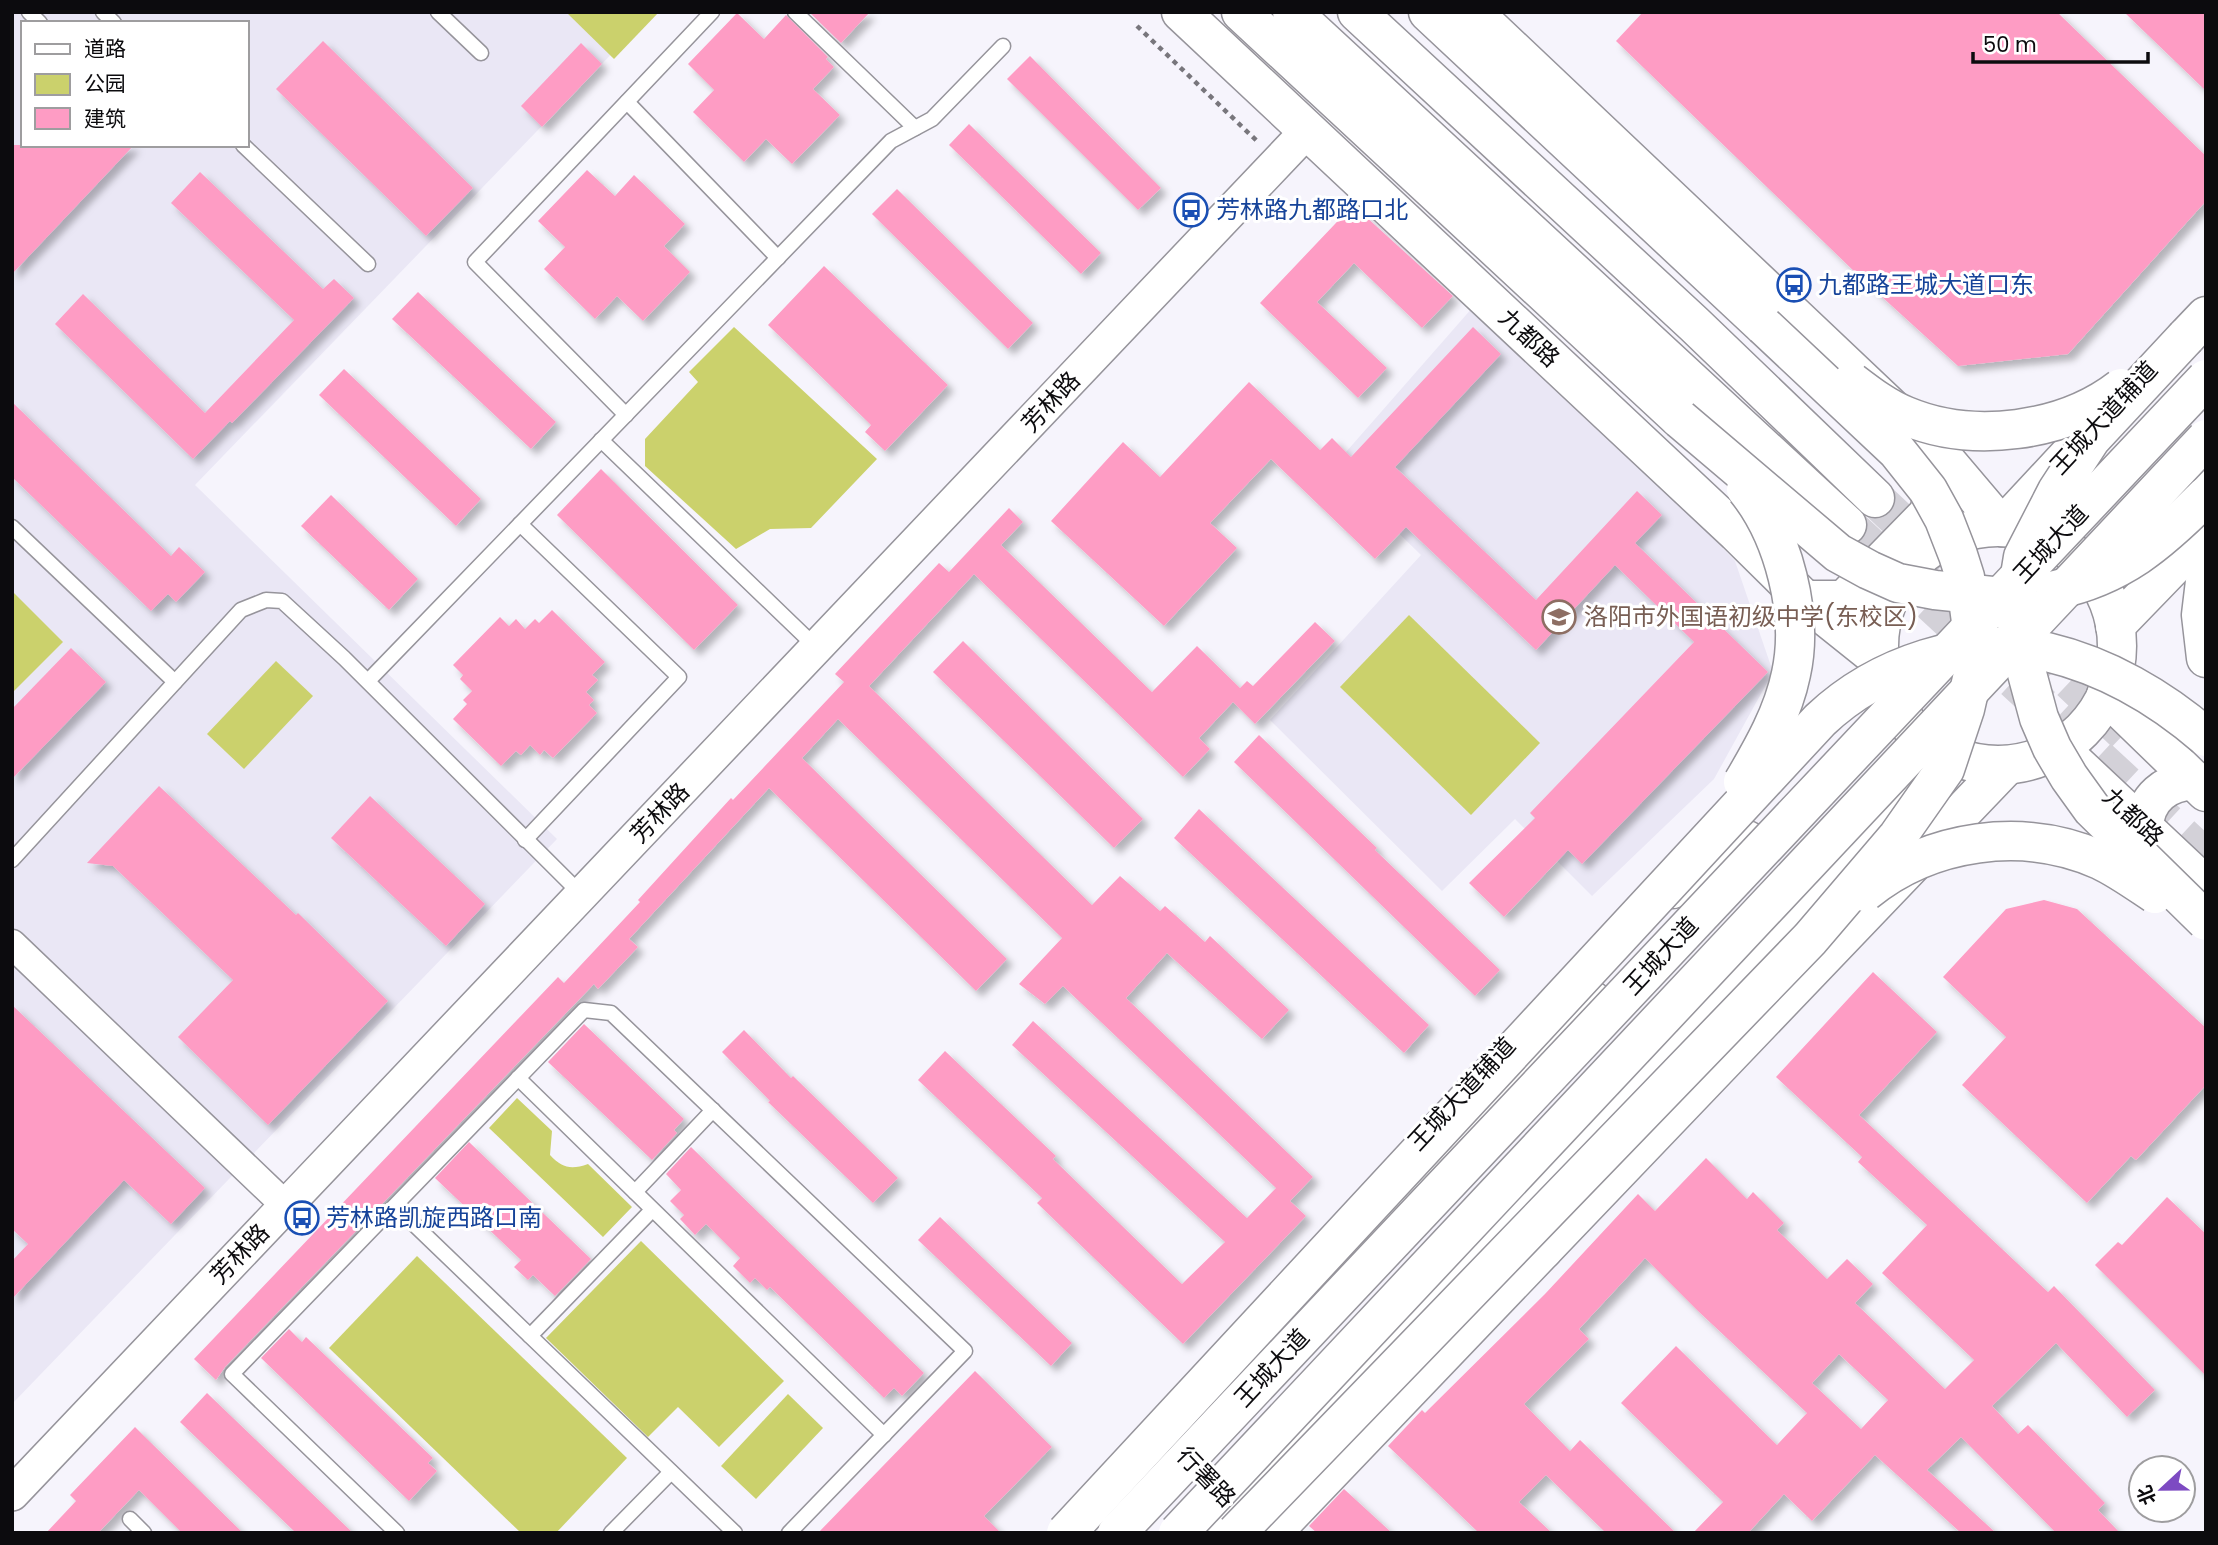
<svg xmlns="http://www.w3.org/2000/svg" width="2218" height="1545" font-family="Poppins,'Noto Sans SC',sans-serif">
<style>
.built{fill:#eae7f5;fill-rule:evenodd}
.green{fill:#cbd16c}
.building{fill:#fe9cc4;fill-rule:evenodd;filter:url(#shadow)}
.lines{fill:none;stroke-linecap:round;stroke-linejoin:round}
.primary-tunnel{stroke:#d3d1d8;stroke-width:38;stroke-dasharray:38 19;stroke-linecap:butt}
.service-casing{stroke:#96949b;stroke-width:17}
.minor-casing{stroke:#96949b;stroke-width:31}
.tertiary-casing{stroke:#96949b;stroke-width:36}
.secondary-casing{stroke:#96949b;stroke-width:41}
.primary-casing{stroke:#96949b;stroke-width:41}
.path{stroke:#78767c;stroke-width:4.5;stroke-dasharray:5 5;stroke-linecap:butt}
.service{stroke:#fff;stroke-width:14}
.minor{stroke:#fff;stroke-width:28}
.tertiary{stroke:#fff;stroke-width:33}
.secondary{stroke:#fff;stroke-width:38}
.primary{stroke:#fff;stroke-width:38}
.primary-bridge-casing{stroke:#96949b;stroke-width:41;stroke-linecap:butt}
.trunk-bridge-casing{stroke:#96949b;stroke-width:41;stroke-linecap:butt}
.primary-bridge{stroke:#fff;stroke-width:38}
.trunk-bridge{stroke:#fff;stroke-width:38}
.labels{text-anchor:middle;stroke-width:6;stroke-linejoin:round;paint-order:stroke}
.transit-label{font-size:24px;fill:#164399;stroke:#fff;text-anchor:start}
.street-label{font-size:24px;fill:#0c0b0e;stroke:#fff}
.education-label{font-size:24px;fill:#785e54;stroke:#fff;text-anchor:start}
</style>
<defs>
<filter id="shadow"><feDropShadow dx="6" dy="6" stdDeviation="3.5" flood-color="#0004"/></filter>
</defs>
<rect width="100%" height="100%" fill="#f6f4fc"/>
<g class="built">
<path d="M12 12H652L195 485 557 839 12 1404ZM23 23H247V145H23Z"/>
<polygon points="1473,307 1680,504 1735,561 1773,672 1714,779 1592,896 1515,819 1442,891 1270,720 1421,555 1332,468"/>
</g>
<g class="green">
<polygon points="566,12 659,12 614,59"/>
<polygon points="734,327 877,459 811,528 770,529 736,549 645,466 645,439 698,382 689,372"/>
<polygon points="12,591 63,642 12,693"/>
<polygon points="1409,615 1540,743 1471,815 1340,687"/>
<polygon points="276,661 313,696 244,769 207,734"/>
<path d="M517 1098 552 1131 550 1155C562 1168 571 1170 588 1164L632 1207 603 1237 489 1128Z"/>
<polygon points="641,1241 784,1381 719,1447 678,1407 648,1437 546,1338"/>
<polygon points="417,1256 627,1458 556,1533 521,1533 329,1348"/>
<polygon points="788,1394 823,1428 756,1499 721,1466"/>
</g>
<g class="building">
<polygon points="809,12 870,12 841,43"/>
<polygon points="1643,12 2057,12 2206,156 2206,201 2068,354 1958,366 1859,276 1616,41"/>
<polygon points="2124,12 2206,12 2206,91"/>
<polygon points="737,13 764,39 786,15 828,57 826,59 834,67 813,89 840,115 792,164 766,139 744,162 693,112 714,90 688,64"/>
<polygon points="323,41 473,188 426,236 276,89"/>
<polygon points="581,43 602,64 542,127 521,106"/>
<polygon points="1030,56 1161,188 1138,210 1007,79"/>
<polygon points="969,124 1101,253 1081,274 949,145"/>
<polygon points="12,145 134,145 12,274"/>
<polygon points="587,170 615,196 634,175 685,224 664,246 690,272 643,321 617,296 595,319 544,269 565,247 538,221"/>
<polygon points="200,172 323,289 334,279 354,298 232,423 230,421 193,459 55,324 83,294 205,413 294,320 171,203"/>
<polygon points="897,189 1033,323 1008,349 872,214"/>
<polygon points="1353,205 1453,296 1422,328 1354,263 1317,302 1387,368 1358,398 1260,303"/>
<polygon points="824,266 948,385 885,451 865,432 871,425 768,325"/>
<polygon points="418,292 556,422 531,449 392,319"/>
<polygon points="1473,327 1501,354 1395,467 1536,600 1637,491 1662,515 1635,543 1768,672 1582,864 1568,850 1504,917 1469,883 1535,818 1530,813 1694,642 1615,565 1536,650 1406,527 1375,559 1271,459 1210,523 1237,548 1164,626 1051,521 1123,442 1160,477 1249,382 1320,450 1332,438 1351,457"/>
<polygon points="344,369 481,499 456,526 319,395"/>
<polygon points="12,402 171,556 179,547 205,572 176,602 168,594 151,611 12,477"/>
<polygon points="601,469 738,605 694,650 557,515"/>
<polygon points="331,495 418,579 389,610 301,526"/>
<polygon points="1009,508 1023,522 1001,545 1152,692 1197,646 1240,688 1247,681 1253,686 1315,622 1335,641 1255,724 1233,702 1199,738 1210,749 1183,777 974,574 869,686 1092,905 1120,876 1160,911 1165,906 1205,942 1210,936 1289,1010 1262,1039 1167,953 1126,998 1313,1177 1290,1201 1306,1216 1183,1344 1037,1203 1042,1198 918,1080 945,1051 1056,1156 1053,1159 1182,1284 1225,1242 1012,1045 1033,1021 1247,1218 1276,1188 1063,986 1045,1004 1019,984 1062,938 838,719 802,758 1007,959 976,991 769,788 629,939 638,947 598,989 594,984 225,1367 216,1380 194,1359 558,977 564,983 640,902 638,900 731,798 733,800 844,682 835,674 939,563 949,572"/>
<polygon points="552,610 605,662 592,675 598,680 586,692 594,700 589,705 597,713 553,758 544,750 540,755 530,745 521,755 516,751 501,766 453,719 467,704 463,700 472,691 460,679 463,675 453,665 500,617 509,626 516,619 525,629 535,619 539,623"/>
<polygon points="963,641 1143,819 1114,848 933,672"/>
<polygon points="71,648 106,682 12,779 12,709"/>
<polygon points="1259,735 1377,848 1375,850 1500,970 1475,996 1234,762"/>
<polygon points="159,786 296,915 298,913 388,1001 268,1125 178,1037 233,980 113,866 87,863"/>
<polygon points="370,796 485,904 446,946 331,838"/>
<polygon points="1199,809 1429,1025 1404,1053 1174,838"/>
<polygon points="2044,900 2077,909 2206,1028 2206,1085 2136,1160 2131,1156 2087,1203 1962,1085 2006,1037 1943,977 2006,909"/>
<path d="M1873 972 1937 1032 1859 1115 2048 1292 2054 1286 2155 1390 2127 1417 2056 1343 1992 1406 2018 1434 2028 1425 2105 1503 2098 1510 2120 1533H2056L1961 1437 1927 1470 1996 1533H1961L1875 1455 1812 1521 1784 1494 1748 1533H1693L1723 1502 1621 1403 1676 1346 1777 1445 1807 1413 1698 1311 1645 1258 1579 1329 1589 1339 1524 1404 1570 1451 1580 1440 1676 1533H1606L1546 1475 1519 1502 1552 1533H1479L1388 1446 1422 1410 1425 1413 1545 1294 1638 1194 1655 1211 1706 1158 1747 1199 1753 1192 1784 1223 1777 1230 1827 1279 1847 1259 1873 1284 1855 1303 1945 1389 1974 1360 1882 1273 1927 1225 1858 1162 1862 1157 1776 1077ZM1839 1354 1888 1400 1861 1429 1812 1383Z"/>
<polygon points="12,1005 205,1188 171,1224 124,1180 12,1299 12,1261 28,1244 12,1229"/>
<polygon points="584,1024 684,1119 674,1130 677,1133 652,1160 548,1062"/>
<polygon points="744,1030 791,1078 793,1076 898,1178 873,1203 768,1102 770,1101 722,1052"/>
<polygon points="469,1142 591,1259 555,1296 533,1275 528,1280 514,1267 521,1260 435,1178"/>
<polygon points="691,1147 924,1373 902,1396 894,1388 884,1398 770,1287 767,1290 755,1278 750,1283 733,1266 740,1258 706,1224 695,1235 680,1219 684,1215 670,1201 681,1190 666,1174"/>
<polygon points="2167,1197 2206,1234 2206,1376 2095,1265 2118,1242 2122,1245"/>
<polygon points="940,1217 1072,1343 1051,1366 918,1240"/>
<polygon points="289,1329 302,1342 306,1337 433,1458 428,1463 437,1471 409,1501 261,1358"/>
<polygon points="975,1371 1052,1447 984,1516 1001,1533 818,1533"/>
<polygon points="207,1393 353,1533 296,1533 180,1422"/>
<polygon points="135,1427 143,1435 243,1533 182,1533 139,1490 98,1533 46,1533 76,1501 70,1495"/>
<polygon points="1344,1489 1392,1533 1317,1533 1309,1526"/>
</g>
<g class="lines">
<g class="primary-tunnel">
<polyline points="1875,498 1977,594"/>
<polyline points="1847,525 2206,858"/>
<polyline points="2029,642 2125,733"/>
</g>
<defs>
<g id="service">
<polyline points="29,12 40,23"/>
<polyline points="103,12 114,23"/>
<polyline points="438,12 481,53"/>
<polyline points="795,12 915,128"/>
<polyline points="627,102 778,258"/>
<polyline points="243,145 368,264"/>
<polyline points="626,415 475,262 712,12"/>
<polyline points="601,440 817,648"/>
<polyline points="520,524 679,677 525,840"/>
<polyline points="12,527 175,682"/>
<polyline points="368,681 891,141 932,119 1003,46"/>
<polyline points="12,860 241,610 266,600 282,601 344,658 582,895"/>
<polyline points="518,1078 884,1435"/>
<polyline points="635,1192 713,1110"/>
<polyline points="395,1206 735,1533"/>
<polyline points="530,1336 652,1210"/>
<polyline points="130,1519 144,1533"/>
<polyline points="397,1533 232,1374 584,1010 611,1013 965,1351 789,1533"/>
<polyline points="611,1533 671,1472"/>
</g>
<polyline id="minor" points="12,944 286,1206"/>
<polyline id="tertiary" points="12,1494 1307,131"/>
<g id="secondary">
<polyline points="1181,12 1737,533 1805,600 1880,660"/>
<polyline points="1473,12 1941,455 2002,527"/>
<polyline points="2002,527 2070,454"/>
<circle cx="1998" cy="646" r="119"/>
<polyline points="1805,600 1844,600 1929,513 1938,470"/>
<polyline points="2115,626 2206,532"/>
<polyline points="2106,695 2206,792"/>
<polyline points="2060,749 2206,886"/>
<path d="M2144 827C2145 798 2166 782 2194 780"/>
<polyline points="1272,1533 2007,765"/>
</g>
<g id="primary">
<polyline points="1241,12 1680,419"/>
<polyline points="1292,12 1847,525"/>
<polyline points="1357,12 1694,324 1875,498"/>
<polyline points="1428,12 1764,326"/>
<polyline points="2186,337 2206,316"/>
<polyline points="2163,517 2206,471"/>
<polyline points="2206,573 2201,615 2206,658"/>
<polyline points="1673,889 1747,840"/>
<polyline points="1482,1285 1543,1250"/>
<polyline points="1303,1305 1593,1001"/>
<polyline points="1285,1519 1315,1454"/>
<polyline points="1213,1533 1344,1390 1934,764"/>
</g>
</defs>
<use href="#service" class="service-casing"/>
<use href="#minor" class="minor-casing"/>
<use href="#tertiary" class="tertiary-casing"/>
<use href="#secondary" class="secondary-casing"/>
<use href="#primary" class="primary-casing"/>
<polyline class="path" points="1137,26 1259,143"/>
<use href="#service" class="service"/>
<use href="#minor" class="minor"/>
<use href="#tertiary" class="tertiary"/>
<use href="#secondary" class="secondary"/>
<use href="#primary" class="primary"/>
<defs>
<g id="primary-bridge">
<polyline points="2186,337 2091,439 2057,491 2023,557 2015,606 2019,644 2039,718 2052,748 2069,777 2092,809 2206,921"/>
<path d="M1852 382C1869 395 1886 408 1906 416 1973 444 2064 432 2121 388"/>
<polyline points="1680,419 1838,553 1869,570 1898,583 1935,590 1992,596"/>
<path d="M2055 590C2121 576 2159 543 2206 496"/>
<path d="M1743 782C1763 748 1783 713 1791 674 1804 615 1784 536 1746 489"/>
<path d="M1865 892C1930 839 2023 826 2100 860 2119 869 2137 882 2155 894"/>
<path d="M1066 1533 1820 720C1877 666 1969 634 2047 652 2106 666 2161 698 2206 737"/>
<polyline points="1236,1533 1810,939 1898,836 1945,769 1965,709 1973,674 1974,644 1965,577 1958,555 1944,519 1928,490 1897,451 1764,326"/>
</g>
<g id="trunk-bridge">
<polyline points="1117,1533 2206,379"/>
<polyline points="1178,1533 2206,439"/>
</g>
</defs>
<use href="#primary-bridge" class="primary-bridge-casing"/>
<use href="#trunk-bridge" class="trunk-bridge-casing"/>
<use href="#primary-bridge" class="primary-bridge"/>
<use href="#trunk-bridge" class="trunk-bridge"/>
</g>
<defs>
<symbol id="bus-ring" viewBox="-11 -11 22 22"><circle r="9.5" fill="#fff" stroke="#1a4fb4" stroke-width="1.5"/><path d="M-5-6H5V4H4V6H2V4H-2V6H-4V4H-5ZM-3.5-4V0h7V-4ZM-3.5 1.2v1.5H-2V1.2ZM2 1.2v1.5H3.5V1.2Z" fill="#1a4fb4"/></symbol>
<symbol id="school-ring" viewBox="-11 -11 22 22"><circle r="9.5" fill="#fff" stroke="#8d6e63" stroke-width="1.5"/><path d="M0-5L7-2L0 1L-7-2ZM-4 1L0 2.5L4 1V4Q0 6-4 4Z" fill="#8d6e63"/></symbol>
</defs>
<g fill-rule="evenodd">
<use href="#bus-ring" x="1172" y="191" width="38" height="38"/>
<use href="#bus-ring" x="1775" y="266" width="38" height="38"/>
<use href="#school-ring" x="1540" y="598" width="38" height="38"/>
<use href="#bus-ring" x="283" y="1199" width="38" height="38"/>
</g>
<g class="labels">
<g class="transit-label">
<text x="1216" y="218">芳林路九都路口北</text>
<text x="1818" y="293">九都路王城大道口东</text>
<text x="326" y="1226">芳林路凯旋西路口南</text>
</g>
<g class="street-label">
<text transform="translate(1529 338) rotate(43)" y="8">九都路</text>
<text transform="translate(1051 402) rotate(-47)" y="8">芳林路</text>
<text transform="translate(2104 418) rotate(-47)" y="8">王城大道辅道</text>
<text transform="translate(2051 544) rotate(-47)" y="8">王城大道</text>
<text transform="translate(660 813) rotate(-46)" y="8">芳林路</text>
<text transform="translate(2133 817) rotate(43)" y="8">九都路</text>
<text transform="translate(1661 956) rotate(-47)" y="8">王城大道</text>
<text transform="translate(1462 1094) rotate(-47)" y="8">王城大道辅道</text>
<text transform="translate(240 1254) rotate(-46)" y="8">芳林路</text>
<text transform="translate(1272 1368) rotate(-47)" y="8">王城大道</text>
<text transform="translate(1206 1477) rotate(46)" y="8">行署路</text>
</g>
<g class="education-label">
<text x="1584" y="625">洛阳市外国语初级中学(东校区)</text>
</g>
</g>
<rect width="2218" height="1545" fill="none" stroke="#0c0b0e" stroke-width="28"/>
<rect x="21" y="21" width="228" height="126" fill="#ffffff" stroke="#9e9d9f" stroke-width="2"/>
<rect x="35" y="44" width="35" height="10" fill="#ffffff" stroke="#9e9d9f" stroke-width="2"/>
<text x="84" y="56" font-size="21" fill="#0c0b0e">道路</text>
<rect x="35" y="74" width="35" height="21" fill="#cbd16c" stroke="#9e9d9f" stroke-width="2"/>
<text x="84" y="91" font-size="21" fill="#0c0b0e">公园</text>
<rect x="35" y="108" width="35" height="21" fill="#fe9cc4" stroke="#9e9d9f" stroke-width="2"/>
<text x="84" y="126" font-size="21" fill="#0c0b0e">建筑</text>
<g transform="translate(2162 1489) rotate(248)"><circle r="33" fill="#ffffff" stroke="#9e9d9f" stroke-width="2"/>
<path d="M0-5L12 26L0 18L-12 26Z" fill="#7d4ac2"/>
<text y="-10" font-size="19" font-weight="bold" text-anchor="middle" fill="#0c0b0e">北</text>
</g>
<path d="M1973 52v10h175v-10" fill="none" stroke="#0c0b0e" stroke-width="3.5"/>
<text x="1983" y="52" font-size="21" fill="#0c0b0e" stroke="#ffffff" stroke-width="5" paint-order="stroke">50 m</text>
</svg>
